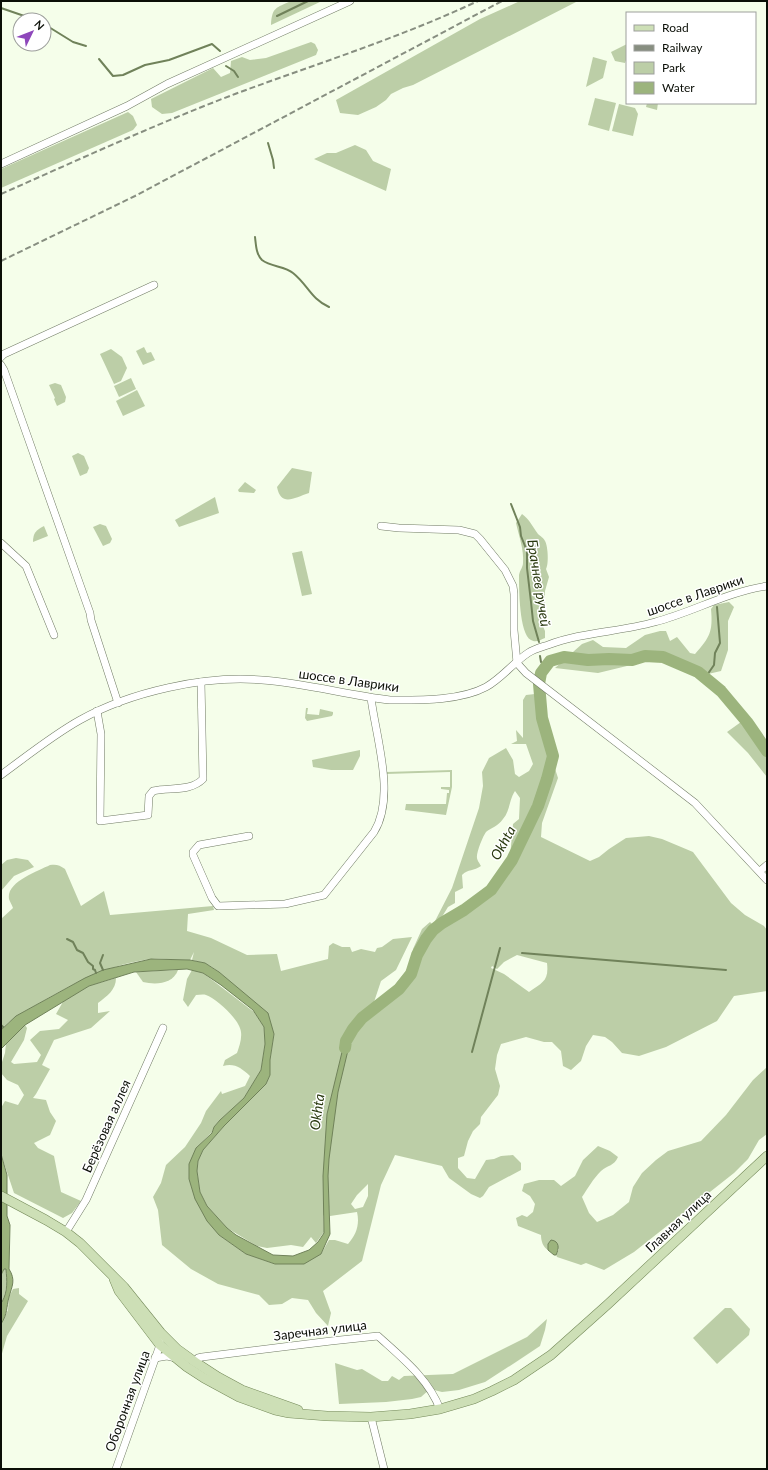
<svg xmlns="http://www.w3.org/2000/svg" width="768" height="1470" font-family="Lato,sans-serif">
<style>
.green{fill:#bccea7;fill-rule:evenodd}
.water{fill:#9cb47d;stroke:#70825a}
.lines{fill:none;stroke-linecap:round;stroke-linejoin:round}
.stream{stroke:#70825a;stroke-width:2}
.river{stroke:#9cb47d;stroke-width:12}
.minor-casing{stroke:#717b65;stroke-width:8}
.major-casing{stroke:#748959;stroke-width:10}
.minor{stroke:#fff;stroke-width:7}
.major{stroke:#cddfb6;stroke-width:9}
.rail{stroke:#878e80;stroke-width:2;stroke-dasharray:6 3;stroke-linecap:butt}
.labels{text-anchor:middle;stroke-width:3;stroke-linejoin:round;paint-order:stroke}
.street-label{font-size:13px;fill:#0b0f07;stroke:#fff}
.water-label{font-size:14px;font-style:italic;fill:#29390f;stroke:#fff}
</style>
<rect width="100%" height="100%" fill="#f5feea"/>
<g class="green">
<path d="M291 1H322L271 25C272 7 276 8 291 1Z"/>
<polygon points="520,1 578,1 413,85 403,88 391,94 386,100 376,107 358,115 340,113 336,100 480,19"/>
<polygon points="311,42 315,44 318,50 316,55 172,113 162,114 152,107 151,99 213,68 221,77 230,73 231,61 242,57 250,60 266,58"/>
<polygon points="627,44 627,57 625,63 615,61 611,52"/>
<polygon points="593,57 607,61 603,78 586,87"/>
<polygon points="595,98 616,103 609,131 588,125"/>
<polygon points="647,103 658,103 657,110 646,107"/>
<polygon points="619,104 635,108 638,114 633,136 612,131"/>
<polygon points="128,112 133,116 137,125 133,130 1,188 1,169"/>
<polygon points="355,145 366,150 373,161 391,169 386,191 314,159 327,153 336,153"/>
<polygon points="144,347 147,353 151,352 155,360 143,365 136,351"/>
<polygon points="111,349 122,357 127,368 121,381 114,384 100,354"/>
<polygon points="131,378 136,389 119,397 114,386"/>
<polygon points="55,383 61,385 66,397 65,402 57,406 54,399 55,398 49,385"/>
<polygon points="137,390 145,406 123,416 116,401"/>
<polygon points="78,453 84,456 89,468 87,473 80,476 72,456"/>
<path d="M292 468 312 472 309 493C294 498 281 507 277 487Z"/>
<polygon points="245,482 256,490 254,493 239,492 238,490"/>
<polygon points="215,497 219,513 179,527 175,520"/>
<path d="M522 514C530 520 532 526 538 534 540 536 544 538 545 541 548 546 549 564 546 569L549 577 545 591V602L537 613 545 631V638C540 640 536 643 531 640 519 634 519 587 519 575 520 570 523 567 523 563 524 550 519 536 516 523Z"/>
<polygon points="100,524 106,526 112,539 110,543 103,546 93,527"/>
<path d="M44 526 48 536 33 542C33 533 36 530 44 526Z"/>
<polygon points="302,551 312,594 302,596 292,553"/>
<path d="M729 602 734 607 728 621V650L721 671 695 677 679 667 660 658 598 673 555 668 582 644 593 640 603 647 626 648 645 635 660 631H666L670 641 677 637 690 653 695 654C710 637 713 632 711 609L714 605Z"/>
<path d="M535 694 537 712 558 778 542 823 541 837 590 861 599 857 609 849 626 838 649 836 662 839 693 852 731 903 745 915 764 926 767 930V991L734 996 717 1021 666 1047 639 1056 622 1053 612 1042 605 1037 593 1035 586 1046 581 1061 571 1070 563 1066 561 1051 552 1042H544L526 1037 501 1044 497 1055 495 1069 500 1086 498 1095 481 1117 480 1124 473 1131 468 1141 464 1156 458 1158V1168L467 1178 475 1179 486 1160 494 1159 501 1156 513 1155 521 1163V1170L489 1187 483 1196 480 1198 471 1194 449 1178 442 1166 395 1155 381 1185 362 1261 323 1291 331 1313 328 1326 316 1313 308 1300 292 1298 282 1304 269 1305 259 1295 218 1284 191 1269 162 1245 158 1210 153 1197 161 1183 166 1165 185 1147 201 1123 206 1111 221 1091 222 1094 245 1086 250 1076C241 1068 235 1063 223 1066L225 1060 237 1053C239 1047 242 1039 241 1032 240 1020 217 999 206 995 203 994 199 995 196 995L188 1007 183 1000 187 979 192 970 203 973 254 1012 264 1027 265 1044 261 1070 244 1098 220 1120 214 1127 212 1132 196 1148 189 1179 219 1235 246 1254 275 1264 321 1254 329 1240H335L348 1244C356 1235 360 1225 357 1212L330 1216 329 1207 323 1216 324 1232 316 1243 311 1237 303 1247 291 1245 267 1248 257 1246 227 1228 207 1206 200 1192 197 1171 198 1161 203 1150 224 1126 266 1084 270 1075V1060L274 1034C256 1013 229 973 204 963 200 962 196 961 192 960L194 952 190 960C178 960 164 958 151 959 111 964 78 981 43 1001 29 1009 12 1017 1 1030V919L13 908C12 905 10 902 9 899 6 882 38 871 50 865 56 864 60 865 65 869L81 906 104 891 110 915 213 906 214 910 188 914 187 931 211 938 247 955 277 954 281 971 328 959 329 946 333 943 342 947H350L352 952 361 949 375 952 377 948 382 947 393 939 412 937 396 970 381 981 374 1002 371 1006 388 994 411 964 413 949 422 929 430 922 433 925 452 888 479 808 483 786 482 772 489 758 506 748 513 760 515 774 519 777 529 771 533 764 526 744H511L517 741 516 730 523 738V700L526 695ZM515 791 520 798 519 819 513 824 510 857 488 888 475 897 476 902C463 914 457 919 440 920L448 907 455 903V892L463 888 462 875C468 869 474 871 481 866 480 864 477 860 477 858 476 853 483 836 486 832 491 828 498 826 503 819 510 811 509 800 515 791ZM517 955 547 963C549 981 543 982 529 992L504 974 491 968 492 966 497 969 504 962ZM368 1184V1196L363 1207 355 1209 351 1204 357 1195Z"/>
<polygon points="306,708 308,708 307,714 319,715 320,709 333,712 333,714 332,716 307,721 305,718"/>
<polygon points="741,722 767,744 767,777 748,753 727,732"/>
<polygon points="360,750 360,756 353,770 331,770 313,767 312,760"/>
<polygon points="452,770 452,787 446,815 405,810 406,804 446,804 447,793 449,793 449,790 441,789 441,787 450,787 450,772 386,774 386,772"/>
<polygon points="16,858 28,860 34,867 14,876 1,891 1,865 7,860"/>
<path d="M178 970C173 984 156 985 143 982L136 972Z"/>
<path d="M116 978C116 990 107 996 98 1003V1013L110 1011 91 1028 54 1040 42 1065 50 1069 36 1094 33 1098 46 1100 50 1112 56 1121 50 1135 34 1143 38 1148 54 1156 61 1192 81 1201 72 1213 63 1218 14 1193 1 1154V1108L5 1101 18 1105 24 1095 18 1085 7 1080 1 1073V1065L5 1053 6 1044 25 1025 27 1028 24 1040 11 1062 14 1064 37 1062 41 1055 30 1040 40 1031 59 1029 68 1020 56 1014 64 1000 89 986Z"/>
<path d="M767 1067V1134L759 1140 748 1159 734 1173 634 1252 604 1270 586 1263 581 1265 557 1257 556 1255 559 1249 548 1244V1250C543 1247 541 1241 541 1235L518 1226 516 1218 522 1215 527 1217 533 1212 535 1204 530 1196 522 1191 524 1184 539 1180H554L561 1186 575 1176 583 1160 598 1146 610 1151 618 1157C614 1166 608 1165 601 1171 593 1179 588 1188 582 1197L589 1213 597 1222 613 1215 629 1202 633 1187 642 1173 656 1160 668 1151 701 1141 726 1115 753 1080Z"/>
<path d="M4 1269H6C7 1281 7 1291 2 1302L1 1301V1275Z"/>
<polygon points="19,1288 19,1294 28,1301 7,1336 1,1357 1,1324 8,1310 9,1297 13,1289"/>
<polygon points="725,1308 731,1308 750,1329 749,1335 717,1364 693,1338"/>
<polygon points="547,1319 545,1330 540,1346 516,1362 485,1382 459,1390 442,1392 430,1389 421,1397 412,1399 386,1402 339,1404 335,1363 357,1370 362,1369 382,1381 388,1381 392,1376 399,1380 404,1376 453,1374 527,1337"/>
</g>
<g class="water">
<polygon points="151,959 190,960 205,963 219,972 268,1013 274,1034 270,1060 270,1075 266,1084 224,1126 203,1150 198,1161 197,1171 200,1192 207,1206 227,1228 236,1235 273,1255 293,1256 309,1250 318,1242 324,1233 323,1176 327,1114 343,1048 350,1032 349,1046 338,1092 329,1159 328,1176 330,1234 321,1254 304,1264 275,1264 246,1254 219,1235 207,1221 195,1199 189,1179 189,1164 196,1148 212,1133 214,1127 220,1120 244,1098 261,1070 265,1044 264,1027 253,1010 221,985 203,973 187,969 134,972 89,986 25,1025 1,1049 1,1030 16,1016 85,978 103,970"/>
<path d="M1 1154 7 1175V1216L10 1225 9 1269C16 1280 12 1286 9 1297 6 1308 8 1313 1 1324V1301L2 1302C8 1291 7 1281 6 1269H4L1 1275Z"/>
<path d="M551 1240C560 1241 559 1249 556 1255H554L548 1250V1244Z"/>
</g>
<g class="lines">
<g class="stream">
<polyline points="1,8 36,20"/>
<polyline points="277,16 308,1"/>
<polyline points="44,24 73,42 86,46"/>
<polyline points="99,59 113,76 123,75 145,65 169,60 212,44 220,51"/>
<polyline points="226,66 234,71 238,77"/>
<polyline points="268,143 273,160 274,168"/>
<path d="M255 237C256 245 256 254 262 260 271 267 285 266 293 273 308 285 311 299 329 307"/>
<polyline points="511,504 520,527 521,536 527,551 527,568 531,602 533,621 539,642"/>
<polyline points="540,656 541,662 546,666"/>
<polyline points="705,678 714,665 715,653 720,643 717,607"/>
<polyline points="67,939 73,942 77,950 83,953 88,962 93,966 93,969 95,970 96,973"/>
<polyline points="522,953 726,970"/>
<polyline points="103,955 100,963 103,970"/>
<polyline points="1,1025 3,1027"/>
<polyline points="472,1052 500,948"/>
</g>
<polyline class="river" points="345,1048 346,1041 353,1029 362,1018 399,989 411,974 417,955 426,939 433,930 442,923 464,910 491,890 512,860 538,806 547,779 553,756 542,718 539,684 541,673 550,661 564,657 588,660 609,659 632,660 645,656 663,657 698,672 721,691 747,722 767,751"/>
<defs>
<g id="minor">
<polyline points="1,164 127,106 167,84 350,1"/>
<polyline points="1,357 4,354 154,285"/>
<polyline points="1,365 4,370 90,613 91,620 118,703"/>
<polyline points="381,526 399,528 459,530 475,534 480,539 505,570 513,586 514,594 514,630 517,663 526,673 695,803 767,880"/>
<polyline points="1,543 26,566 54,635"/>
<path d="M97 711 101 734 100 821 148 815 149 796 153 791C170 787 190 792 203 779L201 682"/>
<path d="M1 775C27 756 53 735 80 720 130 692 205 675 262 680 305 683 347 695 390 700 419 700 460 701 486 687 502 678 513 663 528 653 534 649 542 647 548 645 582 632 619 632 655 622 693 612 727 592 767 586"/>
<path d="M249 836 199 845 193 852V855L212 898 218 906 285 904 324 895 374 832C396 796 376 738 371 698"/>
<polyline points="760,871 767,865"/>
<polyline points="66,1232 86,1200 163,1028"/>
<polyline points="155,1358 167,1356 176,1358"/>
<path d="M195 1362 198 1358 202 1357 331 1341 378 1336C402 1358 428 1378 440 1409"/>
<polyline points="371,1417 384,1469"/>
<polyline points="116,1469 160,1345 160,1341"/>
</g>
<g id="major">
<polyline points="1,1196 46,1220 66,1232 80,1243 124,1287 161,1333 177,1349 195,1362 218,1377 242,1390 298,1410"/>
<polyline points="114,1279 119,1291 160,1345 187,1367 204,1378 239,1397 275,1410 289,1413 327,1416 371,1417 410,1414 440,1409 474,1399 492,1391 514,1380 551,1355 607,1305 767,1156"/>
</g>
</defs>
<use href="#minor" class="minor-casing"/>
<use href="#major" class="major-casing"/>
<use href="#minor" class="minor"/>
<use href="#major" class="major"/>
<g class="rail">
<path d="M1 194C78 160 156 124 235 94 316 64 399 38 478 1"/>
<polyline points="1,261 135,196 502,1"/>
</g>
</g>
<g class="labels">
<g class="street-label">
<text transform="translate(695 595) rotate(-19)" y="5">шоссе в Лаврики</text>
<text transform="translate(349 680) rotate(8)" y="5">шоссе в Лаврики</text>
<text transform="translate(106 1126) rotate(-66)" y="5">Берёзовая аллея</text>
<text transform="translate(678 1221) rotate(-43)" y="5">Главная улица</text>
<text transform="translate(320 1330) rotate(-7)" y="5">Заречная улица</text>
<text transform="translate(127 1401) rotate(-70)" y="5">Оборонная улица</text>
</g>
<g class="water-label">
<text transform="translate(539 583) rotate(81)" y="5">Брачнев ручей</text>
<text transform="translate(503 843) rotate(-61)" y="5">Okhta</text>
<text transform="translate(317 1112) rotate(-82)" y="5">Okhta</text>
</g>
</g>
<rect width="768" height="1470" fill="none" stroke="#0b0f07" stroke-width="4"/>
<rect x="626" y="12" width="130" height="92" fill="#ffffff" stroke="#9d9f9c"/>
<rect x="634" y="25" width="20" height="6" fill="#cddfb6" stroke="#9d9f9c"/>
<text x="662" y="32" font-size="12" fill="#0b0f07">Road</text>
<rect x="634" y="45" width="20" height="6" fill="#878e80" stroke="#9d9f9c"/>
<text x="662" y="52" font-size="12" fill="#0b0f07">Railway</text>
<rect x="634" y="62" width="20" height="12" fill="#bccea7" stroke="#9d9f9c"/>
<text x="662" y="72" font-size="12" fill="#0b0f07">Park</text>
<rect x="634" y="82" width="20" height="12" fill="#9cb47d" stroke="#9d9f9c"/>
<text x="662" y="92" font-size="12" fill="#0b0f07">Water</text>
<g transform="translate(32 32) rotate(47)"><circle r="19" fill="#ffffff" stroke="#9d9f9c"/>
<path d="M0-3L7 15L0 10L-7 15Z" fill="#8e47bb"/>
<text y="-6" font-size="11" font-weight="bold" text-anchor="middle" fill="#0b0f07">N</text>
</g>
</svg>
